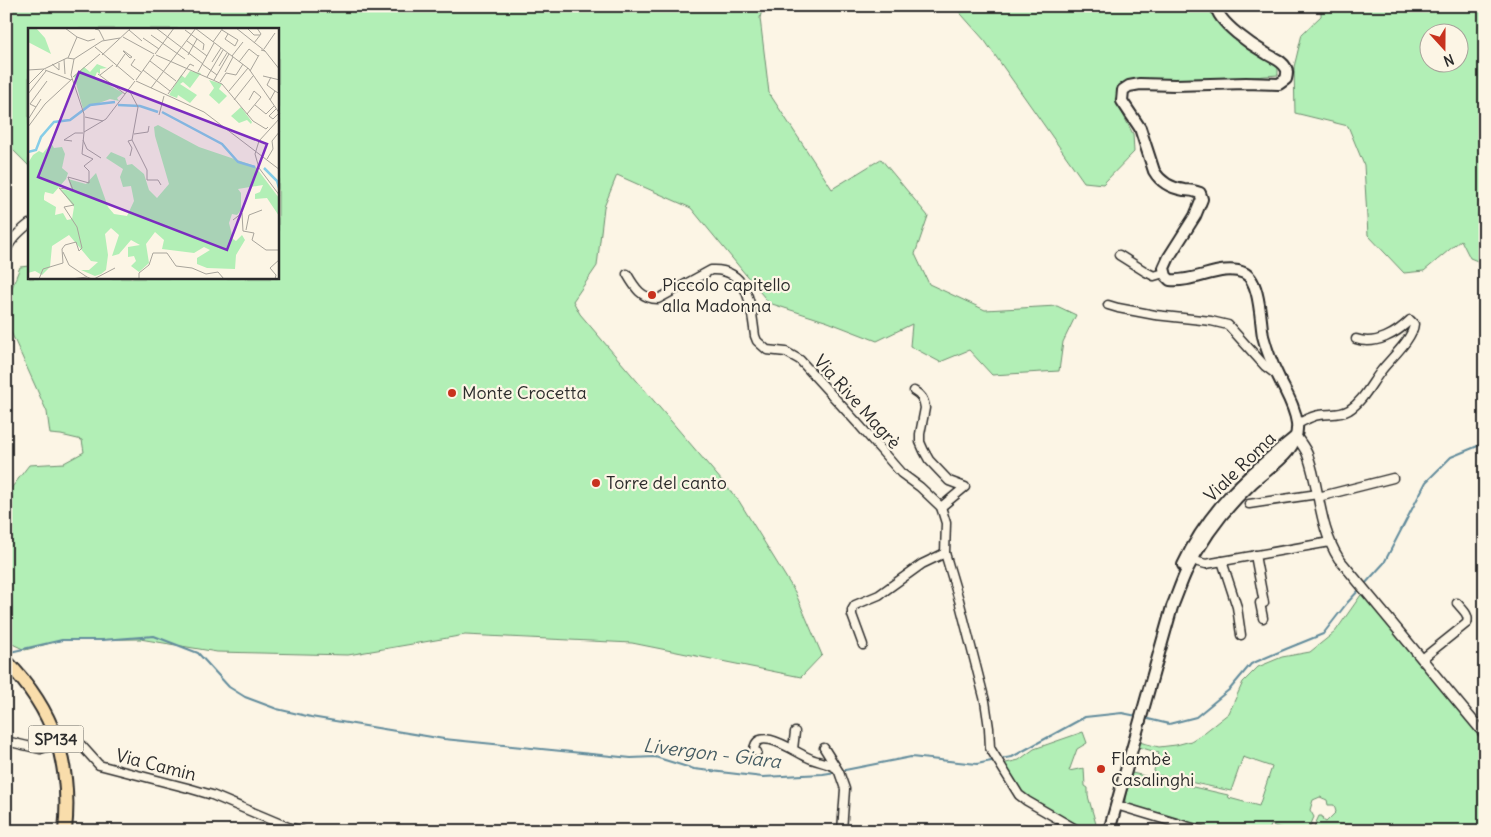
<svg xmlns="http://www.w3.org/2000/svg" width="1491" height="837" font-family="Delius,sans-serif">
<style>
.green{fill:#b2efb6;stroke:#6e8d70;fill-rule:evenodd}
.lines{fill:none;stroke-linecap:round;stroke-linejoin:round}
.stream{stroke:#628c9c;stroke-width:2}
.minor-casing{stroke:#2b2b2b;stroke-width:11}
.tertiary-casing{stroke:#2b2b2b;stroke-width:12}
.secondary-casing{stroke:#2b2b2b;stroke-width:14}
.trunk-casing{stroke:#2b2b2b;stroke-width:16}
.minor{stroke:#fcf5e5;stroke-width:8}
.tertiary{stroke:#fcf5e5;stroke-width:9}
.secondary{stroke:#fcf5e5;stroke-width:10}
.trunk{stroke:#f9ddab;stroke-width:12}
.minor-bridge-casing{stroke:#2b2b2b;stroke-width:11;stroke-linecap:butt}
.minor-bridge{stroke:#fcf5e5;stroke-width:8}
.poi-dot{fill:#c8321e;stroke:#fcf5e5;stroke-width:2}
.labels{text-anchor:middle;stroke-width:4.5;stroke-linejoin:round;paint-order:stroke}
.shield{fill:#fcf5e5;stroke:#6a6863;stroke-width:1}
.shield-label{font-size:16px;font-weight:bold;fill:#2b2b2b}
.poi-label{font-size:18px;fill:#2b2b2b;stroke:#fcf5e5;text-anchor:start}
.street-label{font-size:18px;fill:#2b2b2b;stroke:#fcf5e5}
.water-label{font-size:19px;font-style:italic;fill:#465c63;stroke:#fcf5e5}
.inset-river{fill:none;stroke:#86cde7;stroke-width:2.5}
.inset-road{fill:none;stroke:#a8a49b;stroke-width:1}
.view{fill:#7b2cbf;fill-opacity:0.15;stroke:#7b2cbf;stroke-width:2.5}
.inset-edge{fill:none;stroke:#2b2b2b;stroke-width:2.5}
</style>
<rect width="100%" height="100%" fill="#fcf5e5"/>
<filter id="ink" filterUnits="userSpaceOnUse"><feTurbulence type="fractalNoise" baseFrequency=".02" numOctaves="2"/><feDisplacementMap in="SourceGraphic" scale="10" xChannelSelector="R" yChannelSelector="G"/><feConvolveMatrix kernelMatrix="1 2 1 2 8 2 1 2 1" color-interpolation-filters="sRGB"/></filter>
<g filter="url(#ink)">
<g class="green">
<polygon points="6,6 763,6 760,18 769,93 832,189 881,159 928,216 915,254 929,284 985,310 1057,306 1076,315 1063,342 1059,371 992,375 969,350 940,362 910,346 912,324 877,341 828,322 769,303 691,208 617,175 604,207 597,266 573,301 580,314 739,501 795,592 822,655 801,677 632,643 465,635 348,655 217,652 140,639 62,640 25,650 6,641 6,495 29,465 64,463 84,452 82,440 61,435 50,434 47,412 6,321 6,303 20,267 29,266 29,278 278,278 278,29 29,29 29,166 6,143"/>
<path d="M954 6H1210L1209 10 1227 32 1246 48 1278 67V75C1254 77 1229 79 1205 79 1177 78 1151 78 1125 85L1115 99 1133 134 1134 152 1103 184 1084 182 985 41Z"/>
<path d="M1321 6H1485V264L1470 258 1461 240 1424 271 1404 273 1368 235 1364 165 1348 126 1295 113 1294 67 1302 34 1321 16ZM1428 32H1458V62H1428Z"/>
<polygon points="1363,592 1485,740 1485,831 1312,831 1319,816 1322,816 1323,820 1326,822 1336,812 1334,805 1328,805 1327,800 1320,797 1313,800 1310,810 1314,817 1308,831 1290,831 1271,825 1269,831 1216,831 1125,803 1125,795 1132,773 1228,795 1229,798 1259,806 1272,767 1243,757 1231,791 1153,774 1159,753 1139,747 1139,742 1159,747 1176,745 1191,741 1205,732 1229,713 1243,682 1258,667 1282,657 1310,652 1335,632"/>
<polygon points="1083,732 1087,743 1077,749 1069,771 1084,768 1085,786 1088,788 1088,796 1098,831 1083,831 1045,810 1023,795 1002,764 1019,760 1034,749"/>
</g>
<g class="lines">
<g class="stream">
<polyline points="1364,585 1384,563 1426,482 1451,457 1485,443"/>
<polyline points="6,653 62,640 103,640 154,636 198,653 229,687 245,697 277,709 311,717 444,739 631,758 655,757 694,769 763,777 823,774 836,772"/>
<polyline points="1144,718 1169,724 1196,717 1230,689 1251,664 1286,649 1323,634 1347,603 1359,590"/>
<polyline points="1000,759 1012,757 1085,717 1122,713 1137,716"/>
<polyline points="840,771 911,757 977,764 996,760"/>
</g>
<defs>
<g id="minor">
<path d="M6 252C9 241 20 231 29 224"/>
<polyline points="1119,255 1146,272 1154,276 1164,273"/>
<path d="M627 274C635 288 642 299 658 299L711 270C750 268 751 308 755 336L757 341 767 350 786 352 800 360 860 426 901 473 920 487 941 507 946 523 945 553 959 600 985 701 989 728 990 748 1019 795 1027 801 1079 831"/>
<polyline points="1108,305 1118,308 1155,315 1211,321 1228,325 1265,366 1277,375"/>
<path d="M914 391C921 395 924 399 925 408L920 434V442L924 451 929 460 949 481 965 487 941 507"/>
<path d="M1297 424C1304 421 1311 416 1319 415 1329 413 1339 416 1349 410 1363 401 1371 384 1381 371 1390 359 1413 339 1414 324L1410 320C1397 333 1376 346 1356 339"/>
<polyline points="1318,497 1393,478"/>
<polyline points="1249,504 1318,494"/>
<polyline points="1255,555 1264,603 1260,603 1263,618"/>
<polyline points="1194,558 1198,562 1206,564 1330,542"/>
<polyline points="1222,561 1237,607 1241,635"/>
<polyline points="863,645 852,615 852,610 855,605 879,595 922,564 945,553"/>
<path d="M1422 659 1467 623C1470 615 1462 609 1457 603"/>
<polyline points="6,741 40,749"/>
<polyline points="67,742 75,741 81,745 99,765 188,788 212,795 288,827 303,831"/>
<polyline points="824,748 839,772 845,789 842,831"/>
<polyline points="793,749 795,732"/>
<path d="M757 752 754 751C755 723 797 753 807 757 816 762 827 762 836 768"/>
<polyline points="1116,805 1203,831"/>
</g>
<path id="tertiary" d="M1296 436C1300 442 1306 449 1308 456 1320 490 1319 528 1339 559L1485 735"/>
<g id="secondary">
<path d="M1183 565C1209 509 1247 476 1294 438"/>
<path d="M1109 831 1172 607C1177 595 1181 583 1186 572 1202 539 1225 508 1251 484 1269 467 1300 452 1297 423 1295 407 1286 393 1279 378 1273 366 1266 348 1263 336 1260 319 1260 280 1244 273 1223 263 1194 283 1170 280L1166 276 1164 268 1169 257 1195 216 1202 199 1200 193C1195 191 1190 190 1184 190 1171 188 1161 183 1154 171L1140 128 1122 101 1123 90 1129 86 1140 84 1175 85 1246 83 1279 84 1286 79C1287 75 1288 71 1286 68 1282 60 1273 58 1267 54 1253 46 1218 23 1216 6"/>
</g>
<path id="trunk" d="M6 661C54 710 72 763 65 831"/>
</defs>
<use href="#minor" class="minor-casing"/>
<use href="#tertiary" class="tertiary-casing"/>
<use href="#secondary" class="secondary-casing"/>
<use href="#trunk" class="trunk-casing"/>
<use href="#minor" class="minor"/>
<use href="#tertiary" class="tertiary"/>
<use href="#secondary" class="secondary"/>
<use href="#trunk" class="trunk"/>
<defs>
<polyline id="minor-bridge" points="40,749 67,742"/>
</defs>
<use href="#minor-bridge" class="minor-bridge-casing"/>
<use href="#minor-bridge" class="minor-bridge"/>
</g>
</g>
<g class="poi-dot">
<circle cx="652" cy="295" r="5"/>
<circle cx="452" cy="393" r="5"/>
<circle cx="596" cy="483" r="5"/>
<circle cx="1101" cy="769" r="5"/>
</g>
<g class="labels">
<rect class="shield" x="28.5" y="725.5" width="55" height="27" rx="4"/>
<g class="shield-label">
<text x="56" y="745">SP134</text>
</g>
<g class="poi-label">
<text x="662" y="291">Piccolo capitello<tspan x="662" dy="21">alla Madonna</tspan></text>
<text x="462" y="399">Monte Crocetta</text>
<text x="606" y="489">Torre del canto</text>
<text x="1111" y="765">Flambè<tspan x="1111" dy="21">Casalinghi</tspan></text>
</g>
<g class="street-label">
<text transform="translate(857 402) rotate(48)" y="6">Via Rive Magrè</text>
<text transform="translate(1240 467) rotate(-44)" y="6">Viale Roma</text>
<text transform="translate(156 765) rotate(14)" y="6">Via Camin</text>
</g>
<g class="water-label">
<text transform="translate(712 753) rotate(7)" y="7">Livergon - Giara</text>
</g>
</g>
<g transform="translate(28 28)">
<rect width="251" height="251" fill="#fcf5e5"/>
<path d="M0 0H8L17 10 23 26 0 14ZM69 36 79 40 72 41V46L69 44 67 49 95 65 89 70 91 73 82 71 55 81 46 48 56 39 62 44ZM162 43 173 45 162 60 155 54 152 56 169 67 162 75 150 67 149 70 141 67 153 47 157 50ZM181 52 194 56 191 61 199 68 191 76 181 67 186 60ZM213 79 224 94 223 96 219 92 211 95 203 88ZM130 97 171 119 227 138 251 170V188L239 170 227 171V166L232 164 235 157 210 161 213 165V182L209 187 204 186 201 195 205 211 208 213 214 207 217 212 208 227 207 241 179 240 169 236V230L182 222 176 219 166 225 134 221 136 212 127 204 118 216 121 235 111 244 103 238 108 233 106 228 100 229V219L112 217 103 212 91 226 84 228 91 207 83 200 77 206 80 227 78 242 73 246 67 248 53 242H61L70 234 63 233 41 207 24 218 22 239 14 247 7 243 0 245V135L5 127 11 123 15 125 23 115 26 120 34 119 37 126 34 140 40 145 38 151 25 166 17 164 16 168V172L28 179 27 187 35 185 39 192 44 191 46 179 32 161 44 163 40 151 58 156 68 145 80 179 86 186 99 188 106 173 103 158 95 159 92 149 95 141 78 130 83 124 97 130 99 137 104 136 116 146 121 162 129 170 141 156 127 108 126 99Z" fill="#b2efb6"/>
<path class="inset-river" d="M90 77 112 78 130 84M134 84 194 116 210 134 227 139M0 124 8 122 13 109 26 94 42 92 62 77 87 74M236 140 249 153 251 160"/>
<path class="inset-road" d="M37 0 49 9 60 13 67 11M128 0 175 36M167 0 221 41 252 86M208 0 237 23 233 22M219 0 226 7H232M67 1 71 2 76 12M101 2 114 13M157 2 176 16 175 22M194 2 210 12 207 18 197 11 200 6M123 7 157 31M95 9 126 26M115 10 131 21M159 13 179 28M185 14 195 0M226 15 233 6 229 0M67 19 106 52M236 21 247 5M95 23H96L104 29 102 30ZM237 23 252 42M127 26 146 0M74 27 103 0M128 27 194 56 225 93 238 101 240 99M160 27 169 11M204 28 215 14M40 30 49 9M36 31 37 46M46 31 43 47 56 86V104M46 31 74 13 92 10M107 31 103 37 113 44M122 33 148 53M184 34 193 20M211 34 221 21 230 28M24 36 31 42V35M174 36 189 47M191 38 199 25M88 39 97 26M0 42 16 41 39 30 46 31M17 42 43 52M115 42 142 63M222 43 231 27M170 44 186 15M197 44 205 29M70 46 97 66M72 47 85 37M235 48 252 52M45 49 72 26M179 49 195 22M243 49 239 57 247 63M108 52 126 27M186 52 201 26M108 53 176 84 252 142M192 54 198 45 208 47 215 36M0 57 16 41M123 60 168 0M101 62 110 79 104 112 119 142V152H130L133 157M201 63 220 40M0 66 18 43M140 66 162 36 166 38M206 72 225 48M242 72 247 63 252 66M227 77 238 86 246 78M8 79 2 76 19 53M248 81 241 88 245 91 250 86M219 86 233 69 226 63 221 72M131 87 136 68M57 89 75 93M1 90 13 71M252 90 231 113 227 126 231 140 252 168M0 99 17 76 44 51M56 104 78 91 107 53M106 106 120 104 121 98M55 112 59 121 73 130M44 113 36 112 47 105H55M102 128 104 120 100 113 104 112M239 131 245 121 244 113 252 103M205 192 214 185 215 203 226 205 224 212 238 222H252M218 202 221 187 234 182M35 224 41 237 59 249M11 251 15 241 35 235 34 221 37 217 48 214 51 223 54 220 49 199 36 179 46 177 31 160 45 162 40 149 61 155V143L56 138 65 131 54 126 56 104M43 251 59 249 64 251M66 251 87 240M111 251V245L121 237 125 225H139L148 238 164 240 178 246 190 244 196 251M247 251 248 247 242 240 252 231"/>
<path class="view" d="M51 44 239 116 199 222 10 149Z"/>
<rect width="251" height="251" class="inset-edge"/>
</g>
<rect width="1491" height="837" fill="none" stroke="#fcf5e5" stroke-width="25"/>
<rect x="12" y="12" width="1466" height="812" fill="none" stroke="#2b2b2b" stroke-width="2" filter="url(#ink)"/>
<g transform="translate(1444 48) rotate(159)"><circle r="24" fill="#fcf5e5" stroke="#a8a49b"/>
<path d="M0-4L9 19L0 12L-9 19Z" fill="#c8321e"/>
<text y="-8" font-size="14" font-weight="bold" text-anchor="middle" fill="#2b2b2b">N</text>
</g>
</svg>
